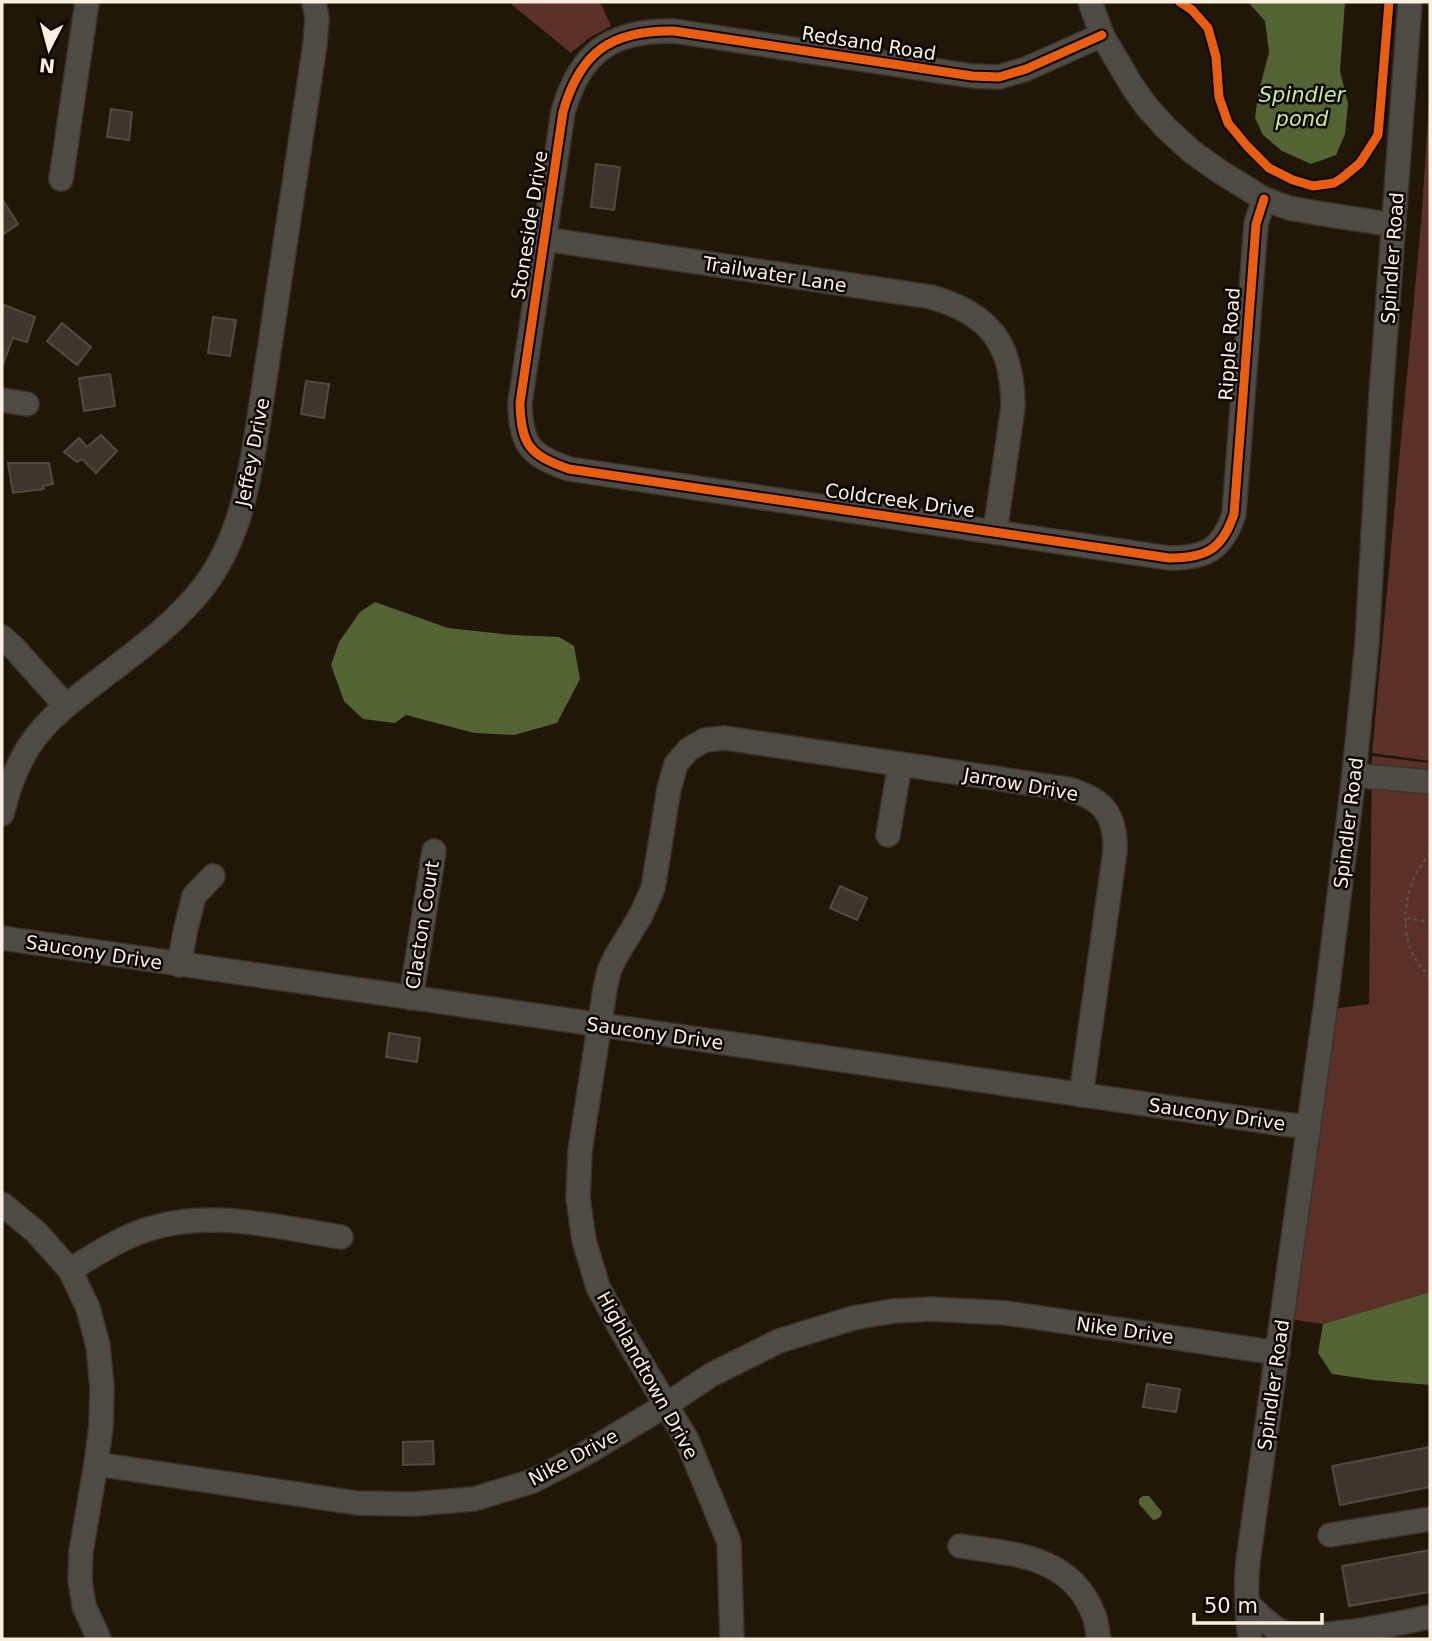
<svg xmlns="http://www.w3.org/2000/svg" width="1432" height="1641" font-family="'DejaVu Sans',sans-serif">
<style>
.green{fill:#5b3028}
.water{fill:#546334}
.building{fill:#3f352c;stroke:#534a3f;stroke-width:2}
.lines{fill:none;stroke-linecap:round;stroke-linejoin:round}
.minor-casing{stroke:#3d3429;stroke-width:26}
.path{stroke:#56524b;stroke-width:2.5;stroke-dasharray:3.5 3.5;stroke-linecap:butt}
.minor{stroke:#4e4b44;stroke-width:23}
.cycleway-casing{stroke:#0c0601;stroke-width:13}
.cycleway{stroke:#e95d12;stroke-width:9}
.labels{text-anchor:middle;stroke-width:5;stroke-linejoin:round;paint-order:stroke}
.street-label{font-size:19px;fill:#faefe0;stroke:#0c0601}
.water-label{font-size:21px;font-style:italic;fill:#cbe899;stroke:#0c0601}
</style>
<rect width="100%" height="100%" fill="#201709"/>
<g class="green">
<polygon points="513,2 600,2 611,26 589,38 571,53 511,4"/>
<polygon points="1430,90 1430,761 1372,753 1421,224"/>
<polygon points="1372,756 1430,763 1430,1292 1323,1324 1283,1318 1325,1010 1369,1004"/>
</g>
<g class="water">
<polygon points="1248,2 1345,2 1340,71 1348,104 1345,134 1336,155 1311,164 1282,151 1263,135 1255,118 1258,95 1269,52 1265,21"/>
<polygon points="375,602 448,628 513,635 559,637 574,646 580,679 557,723 514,735 474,733 406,715 395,723 363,719 344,701 331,665 339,642 360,612"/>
<polygon points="1430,1292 1430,1385 1373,1380 1332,1374 1318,1353 1323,1324"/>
<path d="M1143 1496H1149L1162 1512C1161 1517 1159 1519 1153 1520L1139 1504V1499Z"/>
</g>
<g class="building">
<polygon points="111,109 132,112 129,140 107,137"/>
<polygon points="596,164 620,167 614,210 591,207"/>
<polygon points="2,199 18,224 2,235"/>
<polygon points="4,305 35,317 27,342 13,338 3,364 2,364 2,314"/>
<polygon points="213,317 236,320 230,356 208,353"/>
<polygon points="62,323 91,347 77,365 47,341"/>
<polygon points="110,374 115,406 84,411 79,378"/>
<polygon points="306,381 329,384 324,418 301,414"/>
<polygon points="101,435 117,451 96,473 82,459 77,462 64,452 79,438 87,447"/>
<polygon points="8,463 49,463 53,484 43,486 44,489 13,493"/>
<polygon points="840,886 867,898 857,920 830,908"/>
<polygon points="389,1033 420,1038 417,1062 386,1057"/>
<polygon points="1147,1384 1180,1389 1176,1412 1143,1407"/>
<polygon points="433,1441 434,1464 403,1465 403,1442"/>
<polygon points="1430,1447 1430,1487 1340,1505 1332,1466"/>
<polygon points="1430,1550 1430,1592 1349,1606 1342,1566"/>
</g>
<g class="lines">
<defs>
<g id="minor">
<polyline points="1090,2 1102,35 1132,86 1147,107 1166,128 1191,151 1219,171 1264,199 1289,208 1317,213 1394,225"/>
<path d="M1102 35 1026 69 999 77 972 76 674 31C611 30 580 52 563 112L520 403C521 446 530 455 569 469L1169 558C1206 558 1222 550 1234 514L1256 224 1264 199"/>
<polyline points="61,179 87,2"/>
<path d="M544 239 931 297C991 314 1013 345 1013 407L995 532"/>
<polyline points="2,400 27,404"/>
<polyline points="2,637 14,648 66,706"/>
<polyline points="1354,775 1430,782"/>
<path d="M2 814C9 785 19 756 39 733 53 715 72 701 90 687 131 655 174 626 205 585 240 538 249 481 258 425L315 44 317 19 314 2"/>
<polyline points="888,835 900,764"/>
<polyline points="2,938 1290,1125 1309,1126"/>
<polyline points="179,965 186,928 194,896 213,876"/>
<polyline points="411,998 434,851"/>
<polyline points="2,1204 36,1232 70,1270 88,1308 98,1346 102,1387 101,1426 96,1464 81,1551 80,1579 84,1606 99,1639"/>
<path d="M70 1270C96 1254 126 1234 156 1227 217 1210 281 1228 341 1237"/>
<polyline points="96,1464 357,1503 413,1504 474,1499 533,1481 583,1455 666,1405 711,1375 779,1341 853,1318 893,1311 931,1309 1006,1313 1278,1353"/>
<polyline points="1330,1535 1430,1519"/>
<path d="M960 1546C1012 1554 1070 1555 1093 1613 1097 1621 1097 1631 1099 1639"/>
<path d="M1247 1603C1258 1613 1270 1628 1285 1633 1320 1641 1393 1624 1430 1617"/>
<path d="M732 1639 729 1542 687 1440 619 1326 598 1287 584 1240 578 1198 580 1151 605 989 609 971 615 958 641 915 653 888 669 789 676 764 689 749 705 740 725 738 1068 789C1103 799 1116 814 1115 851L1081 1095"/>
<path d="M1250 1639C1247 1613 1245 1587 1248 1561L1325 1010 1354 775 1367 643 1381 395 1410 2"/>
</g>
</defs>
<use href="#minor" class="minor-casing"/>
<g class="path">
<path d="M1430 854C1406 879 1398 924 1413 955 1418 963 1424 971 1430 978"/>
<polyline points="1407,918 1430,922"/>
</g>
<use href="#minor" class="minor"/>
<defs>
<g id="cycleway">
<polyline points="1180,2 1192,10 1208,28 1216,57 1219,97 1228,123 1247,146 1269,168 1293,180 1313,186 1334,183 1342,178 1360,163 1378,135 1389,2"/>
<path d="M1102 35 1026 69 999 77 972 76 674 31C611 30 580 52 563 112L520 403C521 446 530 455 569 469L1169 558C1206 558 1222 550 1234 514L1256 224 1264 199"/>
</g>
</defs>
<use href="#cycleway" class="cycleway-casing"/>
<use href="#cycleway" class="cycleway"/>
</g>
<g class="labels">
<g class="street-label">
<text transform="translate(869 43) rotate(9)" y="7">Redsand Road</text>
<text transform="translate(529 225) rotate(-81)" y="7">Stoneside Drive</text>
<text transform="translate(1392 258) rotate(-86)" y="7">Spindler Road</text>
<text transform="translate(775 274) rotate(9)" y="7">Trailwater Lane</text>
<text transform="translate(1229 344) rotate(-86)" y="7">Ripple Road</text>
<text transform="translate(252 452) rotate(-79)" y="7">Jeffey Drive</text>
<text transform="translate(900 500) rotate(8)" y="7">Coldcreek Drive</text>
<text transform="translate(1021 784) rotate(10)" y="7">Jarrow Drive</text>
<text transform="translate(1348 823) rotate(-83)" y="7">Spindler Road</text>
<text transform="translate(422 925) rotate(-81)" y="7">Clacton Court</text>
<text transform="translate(94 952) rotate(9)" y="7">Saucony Drive</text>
<text transform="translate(655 1033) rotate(8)" y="7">Saucony Drive</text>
<text transform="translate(1217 1114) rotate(8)" y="7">Saucony Drive</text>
<text transform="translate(1125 1330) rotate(8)" y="7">Nike Drive</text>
<text transform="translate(648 1375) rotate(61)" y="7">Highlandtown Drive</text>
<text transform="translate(1273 1385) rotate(-82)" y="7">Spindler Road</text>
<text transform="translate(573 1457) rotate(-28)" y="7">Nike Drive</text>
</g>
<g class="water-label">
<text x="1302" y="102">Spindler<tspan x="1302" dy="24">pond</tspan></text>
</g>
</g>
<rect width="1432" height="1641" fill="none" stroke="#faefe0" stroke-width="7"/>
<g transform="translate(49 49) rotate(186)" stroke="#0c0601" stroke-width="5" paint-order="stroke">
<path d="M0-5L12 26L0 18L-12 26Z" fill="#faefe0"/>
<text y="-10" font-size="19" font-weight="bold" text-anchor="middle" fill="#faefe0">N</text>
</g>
<path d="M1194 1613v10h128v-10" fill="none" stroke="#faefe0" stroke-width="3.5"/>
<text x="1204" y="1613" font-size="21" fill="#faefe0" stroke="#0c0601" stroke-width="5" paint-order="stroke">50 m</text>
</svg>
